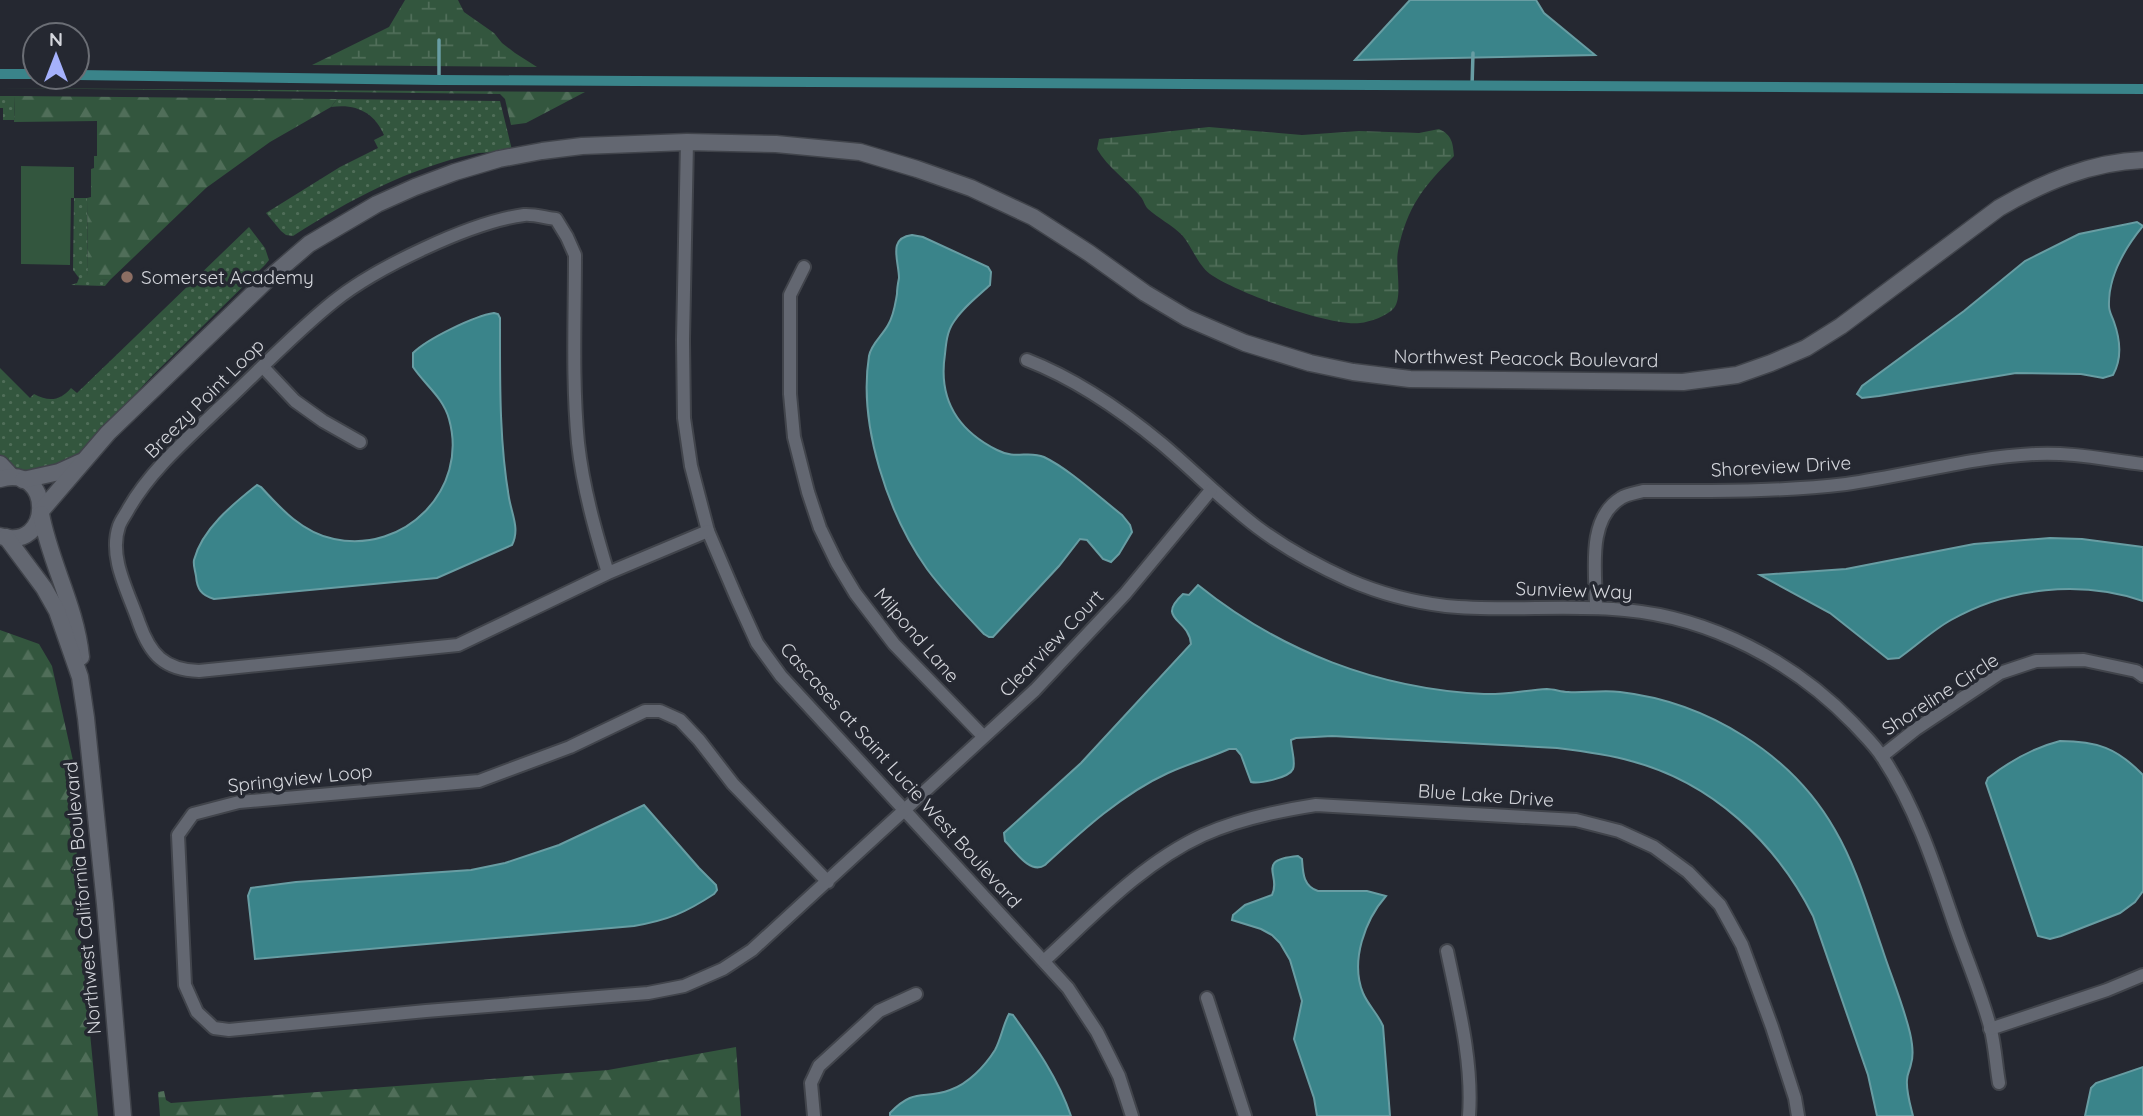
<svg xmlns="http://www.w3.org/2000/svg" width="2143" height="1116" font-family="Quicksand,sans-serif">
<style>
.grass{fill:url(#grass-dots)}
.forest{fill:url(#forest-firs)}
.wetland{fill:url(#wetland-marsh)}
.pitch{fill:#33563e}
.water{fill:#3a848a;stroke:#689da3;stroke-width:2}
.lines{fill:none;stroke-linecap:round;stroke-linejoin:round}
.stream{stroke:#689da3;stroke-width:3.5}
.canal{stroke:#3a848a;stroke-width:10}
.minor-casing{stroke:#41444b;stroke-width:16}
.tertiary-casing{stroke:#41444b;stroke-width:19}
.minor{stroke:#636771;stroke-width:12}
.tertiary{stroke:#636771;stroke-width:16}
.education-dot{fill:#8d6e63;stroke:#252831;stroke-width:2.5}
.labels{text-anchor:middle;stroke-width:7;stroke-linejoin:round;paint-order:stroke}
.poi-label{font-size:19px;fill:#d4d6dc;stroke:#252831;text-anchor:start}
.street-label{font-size:19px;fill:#d4d6dc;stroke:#252831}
</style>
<defs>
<pattern id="grass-dots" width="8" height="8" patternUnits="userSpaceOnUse" patternTransform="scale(1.75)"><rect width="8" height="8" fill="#33563e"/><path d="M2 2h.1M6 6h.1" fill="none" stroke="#506e59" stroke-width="1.8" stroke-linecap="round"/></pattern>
<pattern id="forest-firs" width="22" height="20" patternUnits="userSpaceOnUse" patternTransform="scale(1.75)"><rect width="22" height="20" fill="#33563e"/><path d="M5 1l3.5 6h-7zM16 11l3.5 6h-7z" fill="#506e59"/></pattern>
<pattern id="wetland-marsh" width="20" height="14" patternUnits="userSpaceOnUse" patternTransform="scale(1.75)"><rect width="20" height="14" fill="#33563e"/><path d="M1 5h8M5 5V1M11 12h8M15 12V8" fill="none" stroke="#506e59"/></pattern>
</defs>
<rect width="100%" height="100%" fill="#252831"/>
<g class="grass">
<polygon points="0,96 15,96 14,120 3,120 3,108 0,108"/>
<path d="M337 99 500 101 512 150C499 154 487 151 474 154 409 168 349 200 293 236L286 235 281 231 266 213 340 167 378 148 374 140 384 135C375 113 356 103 331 107Z"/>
<polygon points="74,198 87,198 88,278 110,280 105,286 71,285 77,283 79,278 73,270"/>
<path d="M249 227 265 248 269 260 265 265 152 376 75 460 34 474 17 471 0 460V368L30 398 34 394C49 402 60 401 71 388L77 393Z"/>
</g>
<g class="forest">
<polygon points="0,88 585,92 526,123 511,125 505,99 500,94"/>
<polygon points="15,96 337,99 331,107 270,142 206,188 110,280 88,279 87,198 91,197 91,169 94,168 94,156 97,156 97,121 14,122"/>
<polygon points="0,630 39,644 52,666 76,774 77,898 98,1116 0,1116"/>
<polygon points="736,1047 741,1116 160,1116 158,1092 164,1091 166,1100 171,1103 608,1070"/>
</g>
<g class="wetland">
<polygon points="405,0 458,0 464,12 494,33 502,43 515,53 537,67 312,65 389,27"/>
<path d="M1209 127 1302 135 1359 131 1419 133 1439 129C1452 135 1453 143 1454 156 1423 187 1407 207 1398 251 1395 266 1403 297 1394 308 1387 316 1370 322 1360 323 1330 327 1235 292 1210 274 1198 265 1192 247 1182 235 1172 225 1158 218 1148 209 1144 205 1144 200 1140 196 1126 179 1108 168 1097 149L1099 139Z"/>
</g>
<polygon class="pitch" points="21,166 74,167 74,198 71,198 70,265 21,264"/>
<g class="water">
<polygon points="1410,0 1536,0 1544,13 1595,55 1355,60"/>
<path d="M2137 222 2143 226C2125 248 2108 277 2109 306 2109 312 2112 316 2114 322 2120 339 2122 359 2113 375L2103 378 2081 374 2016 373 1879 396 1862 398 1857 394 1862 386 1964 311 2025 261 2079 234Z"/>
<path d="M912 235 923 237 988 267 991 272 990 285C977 297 962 308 953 323 947 332 946 344 945 354 938 399 957 430 997 450 1016 460 1028 450 1044 457 1069 469 1099 497 1122 515L1130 525 1132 532 1119 554 1111 562 1103 559 1087 540 1080 539 1059 566 993 637H989L984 634C964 613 944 592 927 569 888 514 858 425 869 356 871 344 882 336 888 325 894 315 895 305 897 294 897 289 898 283 899 278 899 261 887 238 912 235Z"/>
<path d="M494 313 498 314 500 318C500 378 499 440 509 498 512 515 520 529 512 545L437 578 214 599C201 595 197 589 196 576 195 570 193 565 194 560 202 529 233 504 257 485L261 487C281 509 303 533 334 539 404 554 469 490 449 419 443 397 425 385 413 367V353C427 339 474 316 494 313Z"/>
<path d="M2050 538 2082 539 2143 547V601C2081 580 2009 587 1951 620 1933 630 1916 646 1899 658L1888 659 1830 613 1760 575 1846 569 1974 544Z"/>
<path d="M1198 585C1280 651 1378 689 1484 694 1505 695 1526 690 1547 689 1554 689 1561 692 1568 692 1585 693 1602 690 1620 692 1707 702 1792 754 1835 830 1856 866 1868 908 1882 948 1891 976 1903 1004 1910 1033 1912 1042 1914 1055 1911 1064 1910 1070 1907 1074 1907 1080 1906 1091 1910 1104 1913 1116H1877L1868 1075 1813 916C1776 842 1711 782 1631 761 1607 754 1582 751 1557 748L1332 736 1296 738 1291 740C1291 748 1296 762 1293 769 1289 778 1259 784 1251 782L1241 755 1236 749H1229C1209 758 1188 764 1168 773 1122 794 1082 831 1045 865 1030 875 1015 851 1005 841L1004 833 1081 763 1191 644C1189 618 1155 620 1183 594L1189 595Z"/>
<path d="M2060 741C2097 741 2117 748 2143 775V891L2135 902 2120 913 2061 936 2050 939 2038 936 1986 783 1988 778C2010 761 2032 748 2060 741Z"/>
<path d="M644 805 699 868 716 885 717 890 714 894C685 913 668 920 634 926L255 959 248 896 251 888 296 882 471 870 505 863 559 845Z"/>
<path d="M1298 856 1302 859C1303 873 1303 886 1318 891H1367L1386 896C1365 920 1350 961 1363 993 1368 1005 1378 1014 1383 1026L1390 1116H1317L1314 1098 1294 1039 1302 1001 1290 960 1280 943 1272 935 1261 929 1232 920 1233 915 1245 905 1272 895C1282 875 1254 860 1298 856Z"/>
<path d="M1009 1014 1013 1015C1036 1047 1058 1078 1071 1116H890V1113C915 1087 923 1100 950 1090 968 1084 985 1066 995 1050 1001 1039 1003 1025 1009 1014Z"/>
<polygon points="2143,1067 2143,1116 2085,1116 2091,1088 2096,1083"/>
</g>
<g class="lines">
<g class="stream">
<polyline points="439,40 439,80"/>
<polyline points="1472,87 1473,53"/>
</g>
<g class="canal">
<polyline points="0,74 35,74"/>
<polyline points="77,75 439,80 2143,89"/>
</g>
<defs>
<g id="minor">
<polyline points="687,142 683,340 684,418 691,466 708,531 737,599 757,643 781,676 1068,988 1097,1032 1119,1076 1132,1116"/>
<polyline points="804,267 790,295 790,394 794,437 808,492 820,528 837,563 855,593 894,644 983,736"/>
<path d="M1027 360C1076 379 1121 410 1162 444 1194 471 1223 501 1257 527 1285 548 1318 566 1349 580 1379 593 1413 602 1446 606 1505 612 1566 604 1625 610 1711 618 1793 661 1853 723 1863 734 1875 745 1883 758 1916 808 1935 867 1954 923 1966 958 1982 995 1991 1030 1995 1047 1996 1065 1999 1083"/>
<polyline points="263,367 295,401 323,421 360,442"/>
<path d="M608 573C595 530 583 488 578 443 572 381 575 317 575 255L567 237 556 219C546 218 534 214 524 215 471 222 375 268 333 302 292 335 256 374 217 410 186 440 151 470 129 508 126 514 121 520 119 526 108 558 129 593 139 623 150 654 164 670 199 671L458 645 608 573 708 531"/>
<path d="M1596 607C1596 573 1586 519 1621 498 1627 494 1636 493 1643 491 1710 491 1779 492 1846 484 1910 475 1972 457 2036 454 2071 452 2108 460 2143 464"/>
<polyline points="1882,756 1916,729 2000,673 2036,661 2084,660 2136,671 2143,676"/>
<polyline points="828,882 733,784 699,740 680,720 660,711 645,711 570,747 479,781 239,802 193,814 178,835 185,985 197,1012 214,1028 229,1030 426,1011 648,993 684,986 723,969 752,950 1035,690 1125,594 1211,490"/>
<path d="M1447 951C1458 1004 1473 1061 1469 1116"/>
<path d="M1045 960C1093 916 1142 863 1203 835 1239 819 1277 811 1316 805L1576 820 1619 831 1654 847 1688 872 1720 905 1742 945 1772 1027 1795 1098 1798 1116"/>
<polyline points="1207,998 1245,1116"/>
<polyline points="1990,1029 2107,990 2143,975"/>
<polyline points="814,1116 811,1083 819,1066 879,1011 916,994"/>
</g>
<g id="tertiary">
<polyline points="0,464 12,477"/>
<path d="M0 479C54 463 53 553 0 536"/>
<polyline points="23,480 59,472 81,462"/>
<path d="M41 511 108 433 266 281 309 244 377 204 415 187 455 172 499 159 542 151 582 146 687 142 776 144 860 152 917 169 971 188 1033 217 1089 253 1145 293 1187 318 1245 343 1310 363 1353 372 1410 379 1683 382 1737 375 1771 363 1806 348 1841 326 1999 208C2044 182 2091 162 2143 160"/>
<path d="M41 514C50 563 76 606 81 657"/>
<polyline points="6,537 44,588 57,611 80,677 86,718 105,904 123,1116"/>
</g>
</defs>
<use href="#minor" class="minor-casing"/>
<use href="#tertiary" class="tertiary-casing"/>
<use href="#minor" class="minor"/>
<use href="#tertiary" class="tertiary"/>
</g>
<circle class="education-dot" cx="127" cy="277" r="7"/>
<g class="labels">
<g class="poi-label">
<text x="141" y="284">Somerset Academy</text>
</g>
<g class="street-label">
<text transform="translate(1526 358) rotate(1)" y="7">Northwest Peacock Boulevard</text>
<text transform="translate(204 398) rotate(-45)" y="7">Breezy Point Loop</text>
<text transform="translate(1781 466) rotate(-3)" y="7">Shoreview Drive</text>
<text transform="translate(1574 590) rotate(2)" y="7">Sunview Way</text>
<text transform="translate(917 635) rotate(49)" y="7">Milpond Lane</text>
<text transform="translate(1051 643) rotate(-46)" y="7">Clearview Court</text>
<text transform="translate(1940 694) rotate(-33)" y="7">Shoreline Circle</text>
<text transform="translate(901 775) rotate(48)" y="7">Cascases at Saint Lucie West Boulevard</text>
<text transform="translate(300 778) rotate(-6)" y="7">Springview Loop</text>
<text transform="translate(1486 795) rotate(4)" y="7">Blue Lake Drive</text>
<text transform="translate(82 898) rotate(-95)" y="7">Northwest California Boulevard</text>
</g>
</g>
<g transform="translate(56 56)"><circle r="33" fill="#252831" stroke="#6b6e75" stroke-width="2"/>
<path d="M0-5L12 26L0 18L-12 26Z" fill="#a5b1fc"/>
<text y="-10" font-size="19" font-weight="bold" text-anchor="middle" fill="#d4d6dc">N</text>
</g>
</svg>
